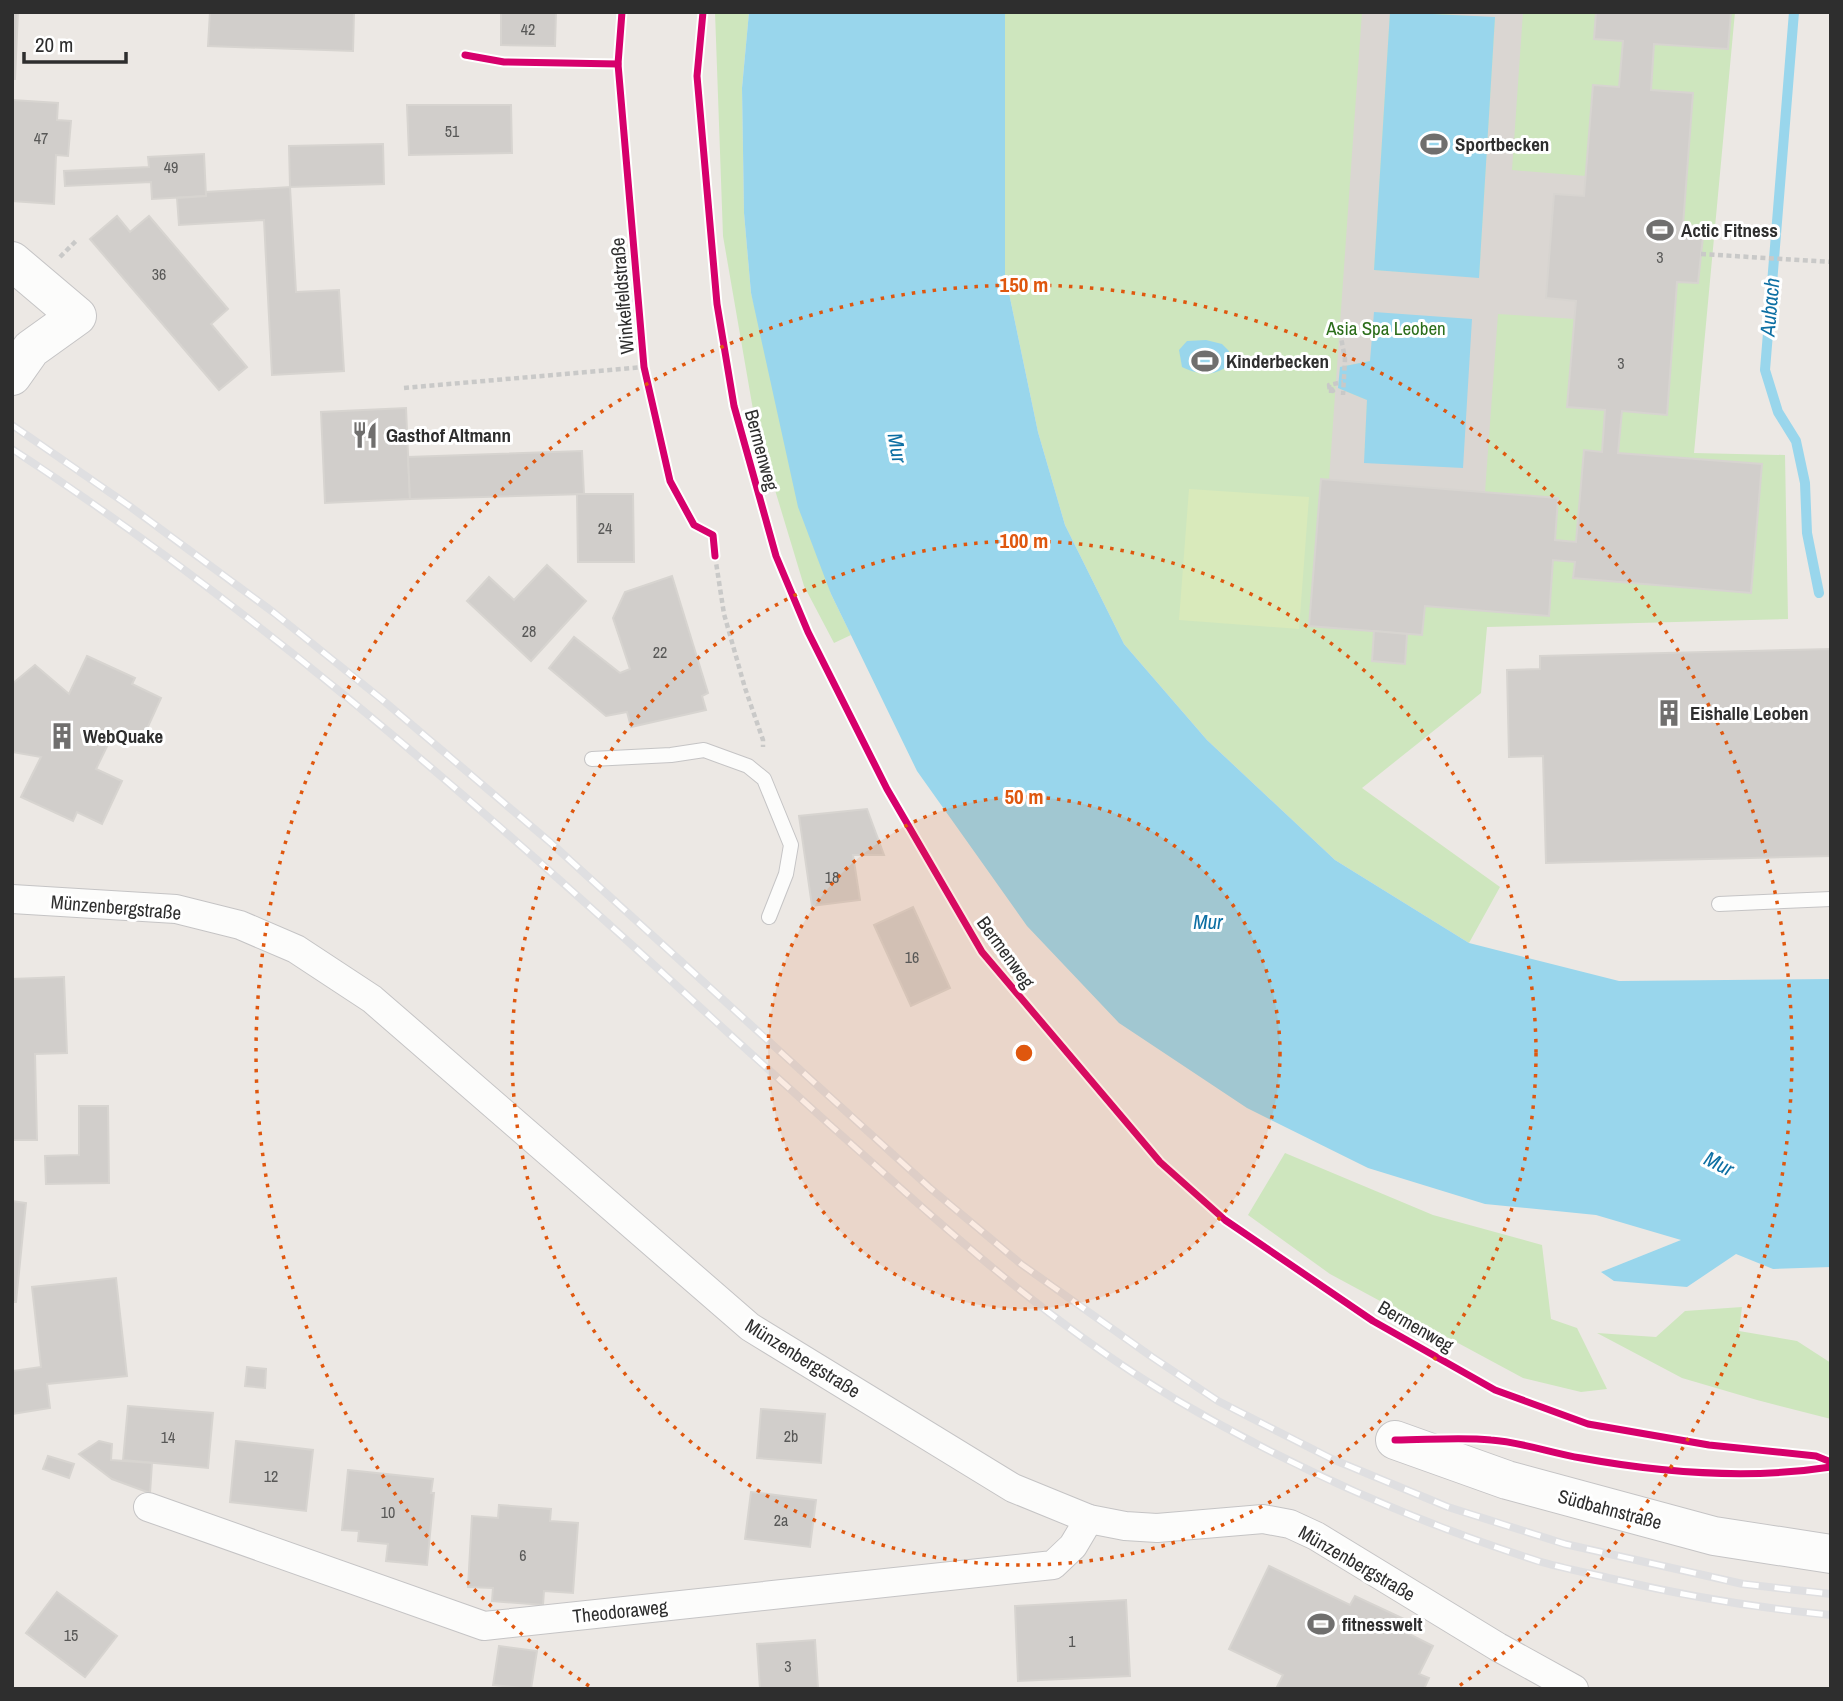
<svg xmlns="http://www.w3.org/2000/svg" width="1843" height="1701" font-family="'Archivo Narrow',sans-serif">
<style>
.green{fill:#cee6be}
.pitch{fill:#d9eabb}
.plaza{fill:#dad6d2;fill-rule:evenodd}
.water{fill:#99d6ec}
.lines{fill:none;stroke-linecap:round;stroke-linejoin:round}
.stream{stroke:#99d6ec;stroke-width:10}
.building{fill:#d1cecb;stroke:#d7d4d0;stroke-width:2}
.lane-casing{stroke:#c5c4c5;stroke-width:16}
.street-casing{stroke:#c5c4c5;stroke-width:30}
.secondary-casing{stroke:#c5c4c5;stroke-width:40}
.path{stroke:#c9c9c8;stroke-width:4.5;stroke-dasharray:5 3.5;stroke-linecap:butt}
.lane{stroke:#fcfcfb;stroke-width:14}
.street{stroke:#fcfcfb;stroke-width:28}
.secondary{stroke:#fcfcfb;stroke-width:38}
.rail-casing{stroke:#dfdfe1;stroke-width:8}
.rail{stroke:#fff;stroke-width:5;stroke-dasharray:16;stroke-linecap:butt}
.path-bridge{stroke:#c9c9c8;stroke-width:4.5;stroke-dasharray:5 3.5;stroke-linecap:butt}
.cycleway-casing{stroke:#fff;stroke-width:11}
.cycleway{stroke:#d6006c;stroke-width:7}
.ring{fill:none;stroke:#df570e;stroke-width:3.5;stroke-dasharray:3.5 7}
.labels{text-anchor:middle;stroke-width:6;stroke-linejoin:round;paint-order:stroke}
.number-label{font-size:16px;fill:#585857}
.poi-label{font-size:19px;font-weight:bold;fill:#2e2e2e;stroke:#fff;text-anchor:start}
.street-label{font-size:19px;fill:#2e2e2e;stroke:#fff}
.park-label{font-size:19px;fill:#2c6e1b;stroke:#fff}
.water-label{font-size:21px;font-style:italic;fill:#0d6fa3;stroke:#fff}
.centre{fill:#df570e;stroke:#fff;stroke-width:3.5}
.ring-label{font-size:21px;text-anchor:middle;font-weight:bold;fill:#df570e;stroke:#fff;stroke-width:6;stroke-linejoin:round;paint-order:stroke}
</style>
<rect width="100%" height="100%" fill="#ece8e4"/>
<g class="green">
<polygon points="715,12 749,12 742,88 744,213 751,293 831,594 851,635 834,643 804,586 756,427 723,236"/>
<polygon points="1005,12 1735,12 1694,453 1785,455 1788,619 1487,627 1481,693 1362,788 1500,887 1469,943 1335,860 1207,740 1124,644 1065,525 1038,432 1005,274"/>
<polygon points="1285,1153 1433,1215 1542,1245 1551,1319 1577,1328 1607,1389 1581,1392 1523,1378 1330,1274 1248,1215"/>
<polygon points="1742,1307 1739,1331 1797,1341 1831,1363 1831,1419 1757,1400 1682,1378 1597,1333 1656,1337 1685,1311"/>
</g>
<polygon class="pitch" points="1189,489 1309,497 1299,629 1179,620"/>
<path class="plaza" d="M1362 12H1390L1374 270 1479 277 1495 18 1417 12H1523L1512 170 1586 176 1575 319 1498 314 1485 492 1329 480ZM1370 361 1364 462 1367 400 1338 388 1340 367Z"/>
<g class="water">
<polygon points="749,12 1005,12 1005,274 1038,432 1065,525 1124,644 1207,740 1335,860 1469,943 1619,981 1831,979 1831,1267 1773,1269 1736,1254 1687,1287 1614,1281 1601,1272 1681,1240 1596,1215 1485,1204 1368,1168 1247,1108 1119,1023 1027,926 917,771 831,594 798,507 751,293 744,213 742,88"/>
<polygon points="1390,12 1495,17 1479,278 1374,270"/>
<polygon points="1374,312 1472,319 1463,468 1364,463 1367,400 1338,388 1340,367 1370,361"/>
<path d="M1206 340 1222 344 1229 351 1228 366C1212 377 1199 375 1182 367L1179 350 1187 341Z"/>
</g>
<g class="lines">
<polyline class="stream" points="1794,12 1765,370 1778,412 1796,441 1805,483 1807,533 1819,593"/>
</g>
<g class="building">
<polygon points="12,12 18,12 15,79 12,79"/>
<polygon points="210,12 354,12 353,51 208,46"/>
<polygon points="501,12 556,12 555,46 501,45"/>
<polygon points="1596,12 1731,12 1728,49 1654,44 1651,90 1693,93 1683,225 1704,227 1698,283 1677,282 1667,415 1622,411 1618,453 1762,464 1751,593 1573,578 1575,562 1553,560 1549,616 1425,606 1422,635 1309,626 1321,479 1558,498 1555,540 1576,542 1584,450 1602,452 1605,410 1567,407 1576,301 1546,298 1554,194 1584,196 1593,85 1619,87 1623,41 1594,39"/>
<polygon points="12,100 58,103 57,120 71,121 68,156 56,155 54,204 12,201"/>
<polygon points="407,105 511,105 512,153 409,155"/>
<polygon points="383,144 384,184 290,187 289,146"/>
<polygon points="204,154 206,196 152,199 151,182 65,186 64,171 149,167 148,157"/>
<polygon points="290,187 296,292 339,290 344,371 272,375 264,220 179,225 177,198 206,196 206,192"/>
<polygon points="117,216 130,232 149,216 228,309 211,324 247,367 219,390 90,239"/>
<polygon points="406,408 410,499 325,503 321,412"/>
<polygon points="582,451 584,494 410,499 408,457"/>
<polygon points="577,494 633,494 634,562 578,562"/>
<polygon points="547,565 586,601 531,661 467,601 489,577 514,600"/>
<polygon points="672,576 708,693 702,696 706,710 631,727 627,712 606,716 549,668 574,637 620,673 630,669 613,618 625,592"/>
<polygon points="1374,631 1407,634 1405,664 1372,661"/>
<polygon points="1831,649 1831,856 1546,863 1543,756 1509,757 1507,670 1540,669 1540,656"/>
<polygon points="87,656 135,678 132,684 161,698 141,742 115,730 96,769 122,781 102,824 77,812 73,821 21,797 41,757 12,752 12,684 35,665 69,694"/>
<polygon points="867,809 884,855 853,855 860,900 812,906 799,816"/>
<polygon points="913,907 950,988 911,1006 874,925"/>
<polygon points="64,977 67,1053 35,1054 37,1140 12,1140 12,979"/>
<polygon points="79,1106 108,1106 109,1183 46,1184 45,1156 79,1155"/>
<polygon points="12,1201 26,1203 16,1302 12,1302"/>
<polygon points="116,1278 127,1376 47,1384 50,1408 12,1414 12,1371 41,1367 32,1287"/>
<polygon points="247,1367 266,1369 265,1388 245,1386"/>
<polygon points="128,1406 213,1413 208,1468 123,1460"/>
<polygon points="761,1409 825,1414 821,1463 757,1458"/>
<polygon points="99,1441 112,1444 111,1460 152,1463 150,1493 112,1479 79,1454"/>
<polygon points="236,1441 313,1450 306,1511 230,1502"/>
<polygon points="48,1456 74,1464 69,1478 43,1469"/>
<polygon points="348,1470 433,1479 431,1493 434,1493 427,1565 386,1561 388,1544 358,1541 359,1531 342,1530"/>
<polygon points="751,1492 816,1500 810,1547 745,1539"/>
<polygon points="499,1505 551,1509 550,1521 578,1523 573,1593 544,1591 543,1605 492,1601 493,1588 468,1587 472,1516 498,1518"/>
<polygon points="1269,1566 1350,1605 1355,1596 1404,1619 1399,1629 1433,1646 1419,1674 1429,1678 1424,1689 1276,1689 1283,1675 1229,1649"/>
<polygon points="57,1592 117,1636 85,1677 26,1633"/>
<polygon points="1126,1600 1130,1676 1018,1681 1015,1606"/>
<polygon points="815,1640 818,1688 760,1689 757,1644"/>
<polygon points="499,1646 537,1651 531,1689 493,1685"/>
</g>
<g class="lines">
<defs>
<g id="lane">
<polyline points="592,759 671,755 704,750 748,766 764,779 791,845 786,874 769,917"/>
<polyline points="1719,904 1831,899"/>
</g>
<g id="street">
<polyline points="12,899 176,909 240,925 296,949 372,999 750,1327 1013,1488 1089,1519 1125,1526 1157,1528 1263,1519 1290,1524 1316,1536 1498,1647 1574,1689"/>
<polyline points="148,1507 484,1626 1053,1565 1073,1546 1089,1519"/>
</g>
<g id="secondary">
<polyline points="12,261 77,316 31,349 12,376"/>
<polyline points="1395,1440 1507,1480 1714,1536 1831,1554"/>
</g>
</defs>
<use href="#lane" class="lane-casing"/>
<use href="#street" class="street-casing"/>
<use href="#secondary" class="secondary-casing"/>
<g class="path">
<polyline points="1701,254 1831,262"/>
<polyline points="60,257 77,240"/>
<polyline points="1340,332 1345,359 1343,395"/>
<polyline points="404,388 644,367"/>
<polyline points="1331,388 1333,391 1330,391 1329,385 1343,382"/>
<polyline points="715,556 724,614 745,688 763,740 763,747"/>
</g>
<use href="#lane" class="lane"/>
<use href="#street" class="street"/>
<use href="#secondary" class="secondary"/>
<defs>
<g id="rail">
<polyline points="12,425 128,505 273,612 385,702 551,843 930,1188 1021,1264 1152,1357 1218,1401 1332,1459 1448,1507 1565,1544 1743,1584 1831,1594"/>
<path d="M12 449C247 603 459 787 666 976 739 1043 813 1110 887 1176 977 1257 1070 1336 1175 1399 1289 1466 1412 1521 1538 1561 1562 1568 1588 1573 1613 1579 1685 1596 1757 1608 1831 1615"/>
</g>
</defs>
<use href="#rail" class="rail-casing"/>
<use href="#rail" class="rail"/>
<polyline class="path-bridge" points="1331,393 1331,388"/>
<defs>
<g id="cycleway">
<polyline points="622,12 618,64 644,367 670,481 694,525 713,535 715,556"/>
<polyline points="703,12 697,76 717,304 734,406 776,556 808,632 887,789 982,952 1160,1162 1225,1220 1373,1321 1495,1390 1588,1424 1709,1445 1816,1456 1831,1462"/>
<polyline points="465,55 504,62 618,64"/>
<path d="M1395 1440C1427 1440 1460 1437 1491 1440 1521 1442 1551 1453 1581 1458 1663 1473 1747 1480 1831 1467"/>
</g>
</defs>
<use href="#cycleway" class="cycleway-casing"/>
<use href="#cycleway" class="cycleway"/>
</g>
<circle cx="1024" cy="1053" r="256" fill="#df570e" fill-opacity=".12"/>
<g class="ring">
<circle cx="1024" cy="1053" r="256"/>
<circle cx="1024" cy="1053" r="512"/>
<path d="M589 1686A768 768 0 1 1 1459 1686"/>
</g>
<defs>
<symbol id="stadium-bare" viewBox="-9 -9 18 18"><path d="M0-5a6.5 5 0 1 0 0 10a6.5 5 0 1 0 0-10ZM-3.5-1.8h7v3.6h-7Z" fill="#706f6e" stroke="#fff" stroke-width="2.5" paint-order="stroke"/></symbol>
<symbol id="restaurant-bare" viewBox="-9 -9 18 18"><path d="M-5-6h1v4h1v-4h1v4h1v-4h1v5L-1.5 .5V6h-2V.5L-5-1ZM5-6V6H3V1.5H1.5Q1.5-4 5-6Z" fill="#706f6e" stroke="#fff" stroke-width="2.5" paint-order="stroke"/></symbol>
<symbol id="building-bare" viewBox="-9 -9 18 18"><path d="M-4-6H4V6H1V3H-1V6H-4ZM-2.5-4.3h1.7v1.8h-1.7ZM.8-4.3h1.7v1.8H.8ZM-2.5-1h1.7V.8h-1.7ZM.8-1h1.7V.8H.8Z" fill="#706f6e" stroke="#fff" stroke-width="2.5" paint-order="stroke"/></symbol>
</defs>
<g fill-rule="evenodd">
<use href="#stadium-bare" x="1415" y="125" width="38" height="38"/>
<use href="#stadium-bare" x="1641" y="211" width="38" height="38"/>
<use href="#stadium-bare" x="1186" y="342" width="38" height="38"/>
<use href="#restaurant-bare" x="346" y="416" width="38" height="38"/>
<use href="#building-bare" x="1650" y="694" width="38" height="38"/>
<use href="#building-bare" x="43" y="717" width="38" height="38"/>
<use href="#stadium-bare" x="1302" y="1605" width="38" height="38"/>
</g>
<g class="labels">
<g class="number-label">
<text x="528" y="35">42</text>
<text x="452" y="137">51</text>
<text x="41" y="144">47</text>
<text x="171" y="173">49</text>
<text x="1660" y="263">3</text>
<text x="159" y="280">36</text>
<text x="1621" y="369">3</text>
<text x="605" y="534">24</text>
<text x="529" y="637">28</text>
<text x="660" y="658">22</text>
<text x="832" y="883">18</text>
<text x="912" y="963">16</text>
<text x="791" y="1442">2b</text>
<text x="168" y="1443">14</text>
<text x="271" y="1482">12</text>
<text x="388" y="1518">10</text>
<text x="781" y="1526">2a</text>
<text x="523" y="1561">6</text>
<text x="71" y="1641">15</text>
<text x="1072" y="1647">1</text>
<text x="788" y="1672">3</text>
</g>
<g class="poi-label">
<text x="1455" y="151">Sportbecken</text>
<text x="1681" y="237">Actic Fitness</text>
<text x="1226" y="368">Kinderbecken</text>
<text x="386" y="442">Gasthof Altmann</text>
<text x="1690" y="720">Eishalle Leoben</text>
<text x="83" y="743">WebQuake</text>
<text x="1342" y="1631">fitnesswelt</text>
</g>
<g class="street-label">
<text transform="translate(622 296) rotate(-95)" y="7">Winkelfeldstraße</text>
<text transform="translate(762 450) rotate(75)" y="7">Bermenweg</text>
<text transform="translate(116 907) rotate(5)" y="7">Münzenbergstraße</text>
<text transform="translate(1006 952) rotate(54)" y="7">Bermenweg</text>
<text transform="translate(1416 1326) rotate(30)" y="7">Bermenweg</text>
<text transform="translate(803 1358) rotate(32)" y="7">Münzenbergstraße</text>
<text transform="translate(1610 1509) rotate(15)" y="7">Südbahnstraße</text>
<text transform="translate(1357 1563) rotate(30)" y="7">Münzenbergstraße</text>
<text transform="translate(620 1611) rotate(-6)" y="7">Theodoraweg</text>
</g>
<g class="park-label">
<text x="1386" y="335">Asia Spa Leoben</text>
</g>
<g class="water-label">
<text transform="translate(1770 307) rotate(-85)" y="7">Aubach</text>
<text transform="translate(897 448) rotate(80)" y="7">Mur</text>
<text x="1208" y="929">Mur</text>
<text transform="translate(1719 1164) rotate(27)" y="7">Mur</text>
</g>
</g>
<circle cx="1024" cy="1053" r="10" class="centre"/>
<g class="ring-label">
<text x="1024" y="292">150 m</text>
<text x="1024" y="548">100 m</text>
<text x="1024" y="804">50 m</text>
</g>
<rect width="1843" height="1701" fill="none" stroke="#2e2e2e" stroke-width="28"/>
<path d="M24 52v10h102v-10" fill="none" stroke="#2e2e2e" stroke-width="3.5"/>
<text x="35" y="52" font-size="21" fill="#2e2e2e" stroke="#ffffff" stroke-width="5" paint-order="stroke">20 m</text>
</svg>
